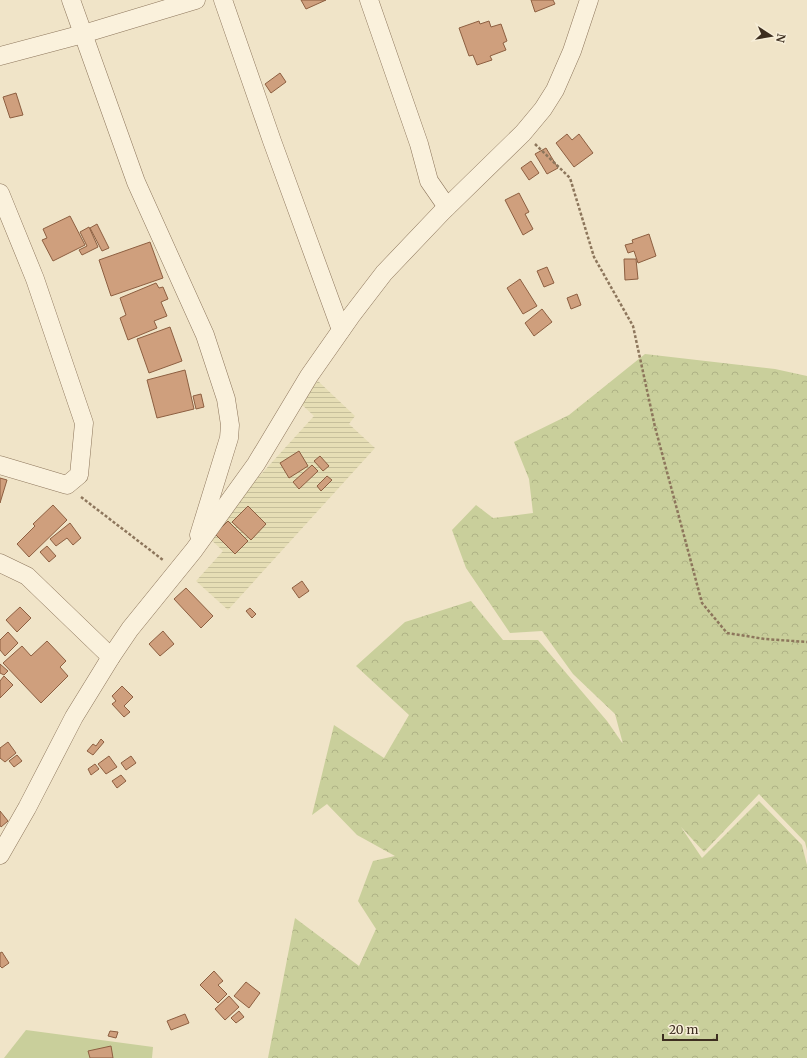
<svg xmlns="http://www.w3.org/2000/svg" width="807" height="1058" font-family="Merriweather,serif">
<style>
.farmland{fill:url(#farmland-rules)}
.green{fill:#c9cf9b}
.forest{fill:url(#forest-crowns)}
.building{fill:#cf9f7d;stroke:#8d5f41}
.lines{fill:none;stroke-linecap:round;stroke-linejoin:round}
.minor-casing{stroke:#8d765c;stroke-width:19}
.path{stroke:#8d765c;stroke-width:2.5;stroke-dasharray:3 2;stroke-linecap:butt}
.minor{stroke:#faf1dc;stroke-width:18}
</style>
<defs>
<pattern id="farmland-rules" width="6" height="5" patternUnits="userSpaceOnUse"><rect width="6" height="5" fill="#e6deb5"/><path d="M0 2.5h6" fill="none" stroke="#c6bf9b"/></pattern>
<pattern id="forest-crowns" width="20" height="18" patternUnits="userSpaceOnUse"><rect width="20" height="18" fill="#c9cf9b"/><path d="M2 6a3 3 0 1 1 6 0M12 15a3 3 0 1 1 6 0" fill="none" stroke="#aeb285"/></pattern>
</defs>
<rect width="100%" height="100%" fill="#f0e4c8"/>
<polygon class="farmland" points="318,381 355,416 349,424 375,448 228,610 196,581 223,551 206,535 314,416 299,402"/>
<polygon class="green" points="26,1030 153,1047 152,1058 4,1058"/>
<polygon class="forest" points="645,354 775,369 807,376 807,850 805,842 759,794 704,852 681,827 702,858 759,801 802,845 807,865 807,1058 268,1058 295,918 359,966 376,929 358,901 373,861 395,856 357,835 327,804 312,815 334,725 384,758 409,715 356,666 405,622 471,601 503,640 538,640 607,721 623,744 615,714 573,674 542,631 510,633 466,568 452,530 476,505 493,518 533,513 529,479 514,442 569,415"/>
<g class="building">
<polygon points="301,0 326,0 306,9"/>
<polygon points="531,0 553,0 555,4 535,12"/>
<polygon points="479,21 480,24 489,21 491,27 501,24 507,41 503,43 506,50 490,56 492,60 477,65 473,55 469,56 459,28"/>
<polygon points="280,73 286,82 271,93 265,84"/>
<polygon points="16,93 23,115 10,118 3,97"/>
<polygon points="567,134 572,140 579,134 593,153 574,167 556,143"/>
<polygon points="546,148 558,168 547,174 535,154"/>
<polygon points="531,161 539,173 529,180 521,168"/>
<polygon points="519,193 529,212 525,214 533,229 523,235 505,200"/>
<polygon points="70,216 85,245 53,261 42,240 47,238 43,229"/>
<polygon points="97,224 109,248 102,251 90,228"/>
<polygon points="89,227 98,247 82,255 79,250 87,246 80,232"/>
<polygon points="649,234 656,256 638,263 634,251 628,253 625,245 633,243 632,240"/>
<polygon points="150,242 163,278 111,296 99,260"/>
<polygon points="624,259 636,259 638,279 625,280"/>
<polygon points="547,267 554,283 544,287 537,271"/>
<polygon points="520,279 537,306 523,314 507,288"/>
<polygon points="156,283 159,288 163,287 168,299 161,302 167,316 154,321 157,328 128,340 120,318 126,315 120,298"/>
<polygon points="577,294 581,305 571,309 567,298"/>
<polygon points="542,309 552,322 534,336 525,323"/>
<polygon points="170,327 182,361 149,373 137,339"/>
<polygon points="185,370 194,409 157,418 147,380"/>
<polygon points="201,394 204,407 196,409 193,396"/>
<polygon points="299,451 308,466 289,478 280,463"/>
<polygon points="320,456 329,466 323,471 314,461"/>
<polygon points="312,465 318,471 299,489 293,482"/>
<polygon points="327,476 332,480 321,491 317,486"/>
<polygon points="0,478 7,480 0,503"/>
<polygon points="53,505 67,520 29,557 17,544 35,526 33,524"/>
<polygon points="248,506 266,524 251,540 232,522"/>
<polygon points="228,521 248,541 235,554 215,534"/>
<polygon points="70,523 81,538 73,545 67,538 56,546 50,539"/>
<polygon points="47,546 56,556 49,562 40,552"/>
<polygon points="302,581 309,591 299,598 292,588"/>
<polygon points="186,588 213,616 201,628 174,599"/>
<polygon points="20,607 31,618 17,632 6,620"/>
<polygon points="250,608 256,614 252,618 246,611"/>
<polygon points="163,631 174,644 160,656 149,644"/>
<polygon points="8,632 18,643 5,656 0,650 0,640"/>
<polygon points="47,641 66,661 60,667 68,676 41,703 3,663 22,646 31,656"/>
<polygon points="0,664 8,671 4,675 0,673"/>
<polygon points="4,676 13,685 0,698 0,681"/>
<polygon points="122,686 133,697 124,706 130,712 124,717 112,704 116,701 112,696"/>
<polygon points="101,739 104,742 93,755 87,751 93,744 96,746"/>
<polygon points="8,742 16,753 5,762 0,758 0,748"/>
<polygon points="17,755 22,761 14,767 9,761"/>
<polygon points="109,756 117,767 106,774 98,764"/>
<polygon points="131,756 136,763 126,770 121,763"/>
<polygon points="95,764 99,769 91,775 88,769"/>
<polygon points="121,775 126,781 117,788 112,781"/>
<polygon points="0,811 8,821 1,827 0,825"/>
<polygon points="2,952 9,963 2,968 0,966 0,953"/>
<polygon points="214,971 223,981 218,985 227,994 218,1003 200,985"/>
<polygon points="246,982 260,993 249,1008 234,996"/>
<polygon points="229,996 239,1007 225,1020 215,1009"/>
<polygon points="239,1011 244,1017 236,1023 231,1018"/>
<polygon points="185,1014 189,1023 171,1030 167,1021"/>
<polygon points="110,1031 118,1032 116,1038 108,1036"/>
<polygon points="111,1046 113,1058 90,1058 88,1051"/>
</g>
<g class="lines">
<defs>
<g id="minor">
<polyline points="71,0 136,182 205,335 226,399 230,425 229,438 199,535"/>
<polyline points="223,0 272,141 341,330"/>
<polyline points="369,0 419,144 429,181 447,207"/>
<polyline points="0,56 83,34 196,0"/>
<polyline points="0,193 35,279 84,423 79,475 67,485 0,465"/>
<polyline points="0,563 27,576 111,657"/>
<polyline points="0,855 27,808 74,717 111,657 130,629 194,550 256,464 309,376 351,316 384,273 442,212 523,133 543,109 555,90 572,51 589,0"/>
</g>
</defs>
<use href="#minor" class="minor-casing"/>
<g class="path">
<polyline points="535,144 570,178 594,257 633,326 655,427 702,603 727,633 765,639 807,642"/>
<polyline points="81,497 163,560"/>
</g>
<use href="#minor" class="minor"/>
</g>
<g transform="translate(771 36) rotate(102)" stroke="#f7eed8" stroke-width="3" paint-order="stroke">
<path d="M0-3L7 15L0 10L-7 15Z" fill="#3d2e20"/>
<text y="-6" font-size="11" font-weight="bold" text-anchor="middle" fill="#3d2e20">N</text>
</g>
<path d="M663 1034v6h54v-6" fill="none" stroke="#3d2e20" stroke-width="2"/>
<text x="669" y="1034" font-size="12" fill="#3d2e20" stroke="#f7eed8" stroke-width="3" paint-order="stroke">20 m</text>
</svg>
